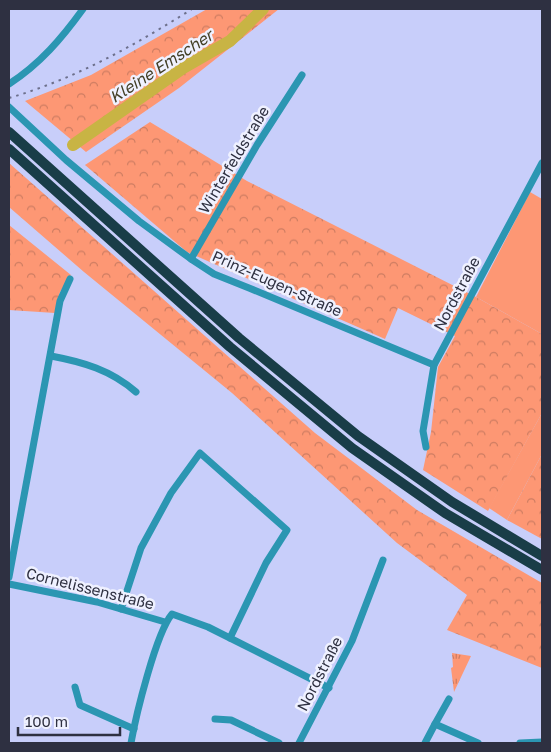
<svg xmlns="http://www.w3.org/2000/svg" width="551" height="752" font-family="'Golos Text',sans-serif">
<style>
.green{fill:#fd9774}
.forest{fill:url(#forest-crowns)}
.park{fill:url(#park-tufts)}
.lines{fill:none;stroke-linecap:round;stroke-linejoin:round}
.river{stroke:#c8b444;stroke-width:12}
.minor{stroke:#2b96b2;stroke-width:7}
.highway{stroke:#193d48;stroke-width:10}
.rail{stroke:#6d708c;stroke-width:2;stroke-dasharray:2.5 5;stroke-linecap:butt}
.labels{text-anchor:middle;stroke-width:5;stroke-linejoin:round;paint-order:stroke}
.street-label{font-size:15px;fill:#2e3041;stroke:#eff1ff}
.water-label{font-size:16px;font-style:italic;fill:#423e25;stroke:#eff1ff}
</style>
<defs>
<pattern id="forest-crowns" width="20" height="18" patternUnits="userSpaceOnUse" patternTransform="scale(1.25)"><rect width="20" height="18" fill="#fd9774"/><path d="M2 6a3 3 0 1 1 6 0M12 15a3 3 0 1 1 6 0" fill="none" stroke="#cd7c61"/></pattern>
<pattern id="park-tufts" width="24" height="20" patternUnits="userSpaceOnUse" patternTransform="scale(1.25)"><rect width="24" height="20" fill="#fd9774"/><path d="M3 7l-1-3M5 7V3M7 7l1-3M15 17l-1-3M17 17v-4M19 17l1-3" fill="none" stroke="#cd7c61"/></pattern>
</defs>
<rect width="100%" height="100%" fill="#c8cefa"/>
<g class="green">
<polygon points="530,192 542,199 542,334 476,297"/>
<polygon points="542,413 542,454 507,520 489,508"/>
</g>
<g class="forest">
<polygon points="207,9 279,9 179,88 86,152 25,101 91,75"/>
<polygon points="150,122 247,181 476,297 542,334 542,413 488,511 423,470 431,432 438,367 455,336 398,308 385,339 187,252 85,165"/>
<polygon points="9,163 315,433 417,510 542,583 542,668 447,630 467,595 397,543 232,393 84,272 9,207"/>
<polygon points="9,225 71,275 60,292 55,313 9,310"/>
<polygon points="542,454 542,539 507,520"/>
</g>
<polygon class="park" points="452,653 471,656 454,692 451,668 453,667"/>
<g class="lines">
<polyline class="river" points="73,145 183,68 230,41 263,9"/>
<g class="minor">
<path d="M9 84C40 64 62 38 83 9"/>
<polyline points="9,107 66,160 139,221 191,259 214,274 249,288 434,365"/>
<polyline points="191,259 257,145 302,75"/>
<path d="M51 356C83 362 111 370 136 392"/>
<polyline points="426,447 423,431 434,365 542,163"/>
<polyline points="9,577 60,301 70,279"/>
<polyline points="9,584 97,602 165,622"/>
<polyline points="121,609 141,548 171,493 200,453 287,530 266,563 230,638"/>
<polyline points="75,687 80,705 134,729"/>
<polyline points="215,719 231,720 279,743"/>
<polyline points="435,724 449,699"/>
<path d="M131 743C136 715 156 633 172 614L208 627 329 688"/>
<polyline points="299,743 352,641 383,560"/>
<polyline points="425,743 435,724 478,743"/>
<polyline points="520,743 542,742"/>
</g>
<g class="highway">
<polyline points="9,132 239,338 358,436 452,502 542,556"/>
<polyline points="9,149 230,347 352,448 445,513 542,570"/>
</g>
<path class="rail" d="M9 98C75 79 135 45 192 9"/>
</g>
<g class="labels">
<g class="street-label">
<text transform="translate(234 160) rotate(-59)" y="5">Winterfeldstraße</text>
<text transform="translate(277 284) rotate(24)" y="5">Prinz-Eugen-Straße</text>
<text transform="translate(457 294) rotate(-62)" y="5">Nordstraße</text>
<text transform="translate(90 589) rotate(14)" y="5">Cornelissenstraße</text>
<text transform="translate(320 674) rotate(-63)" y="5">Nordstraße</text>
</g>
<g class="water-label">
<text transform="translate(161 66) rotate(-33)" y="6">Kleine Emscher</text>
</g>
</g>
<rect width="551" height="752" fill="none" stroke="#2e3041" stroke-width="20"/>
<path d="M18 727v8h102v-8" fill="none" stroke="#2e3041" stroke-width="2.5"/>
<text x="25" y="727" font-size="15" fill="#2e3041" stroke="#eff1ff" stroke-width="4" paint-order="stroke">100 m</text>
</svg>
